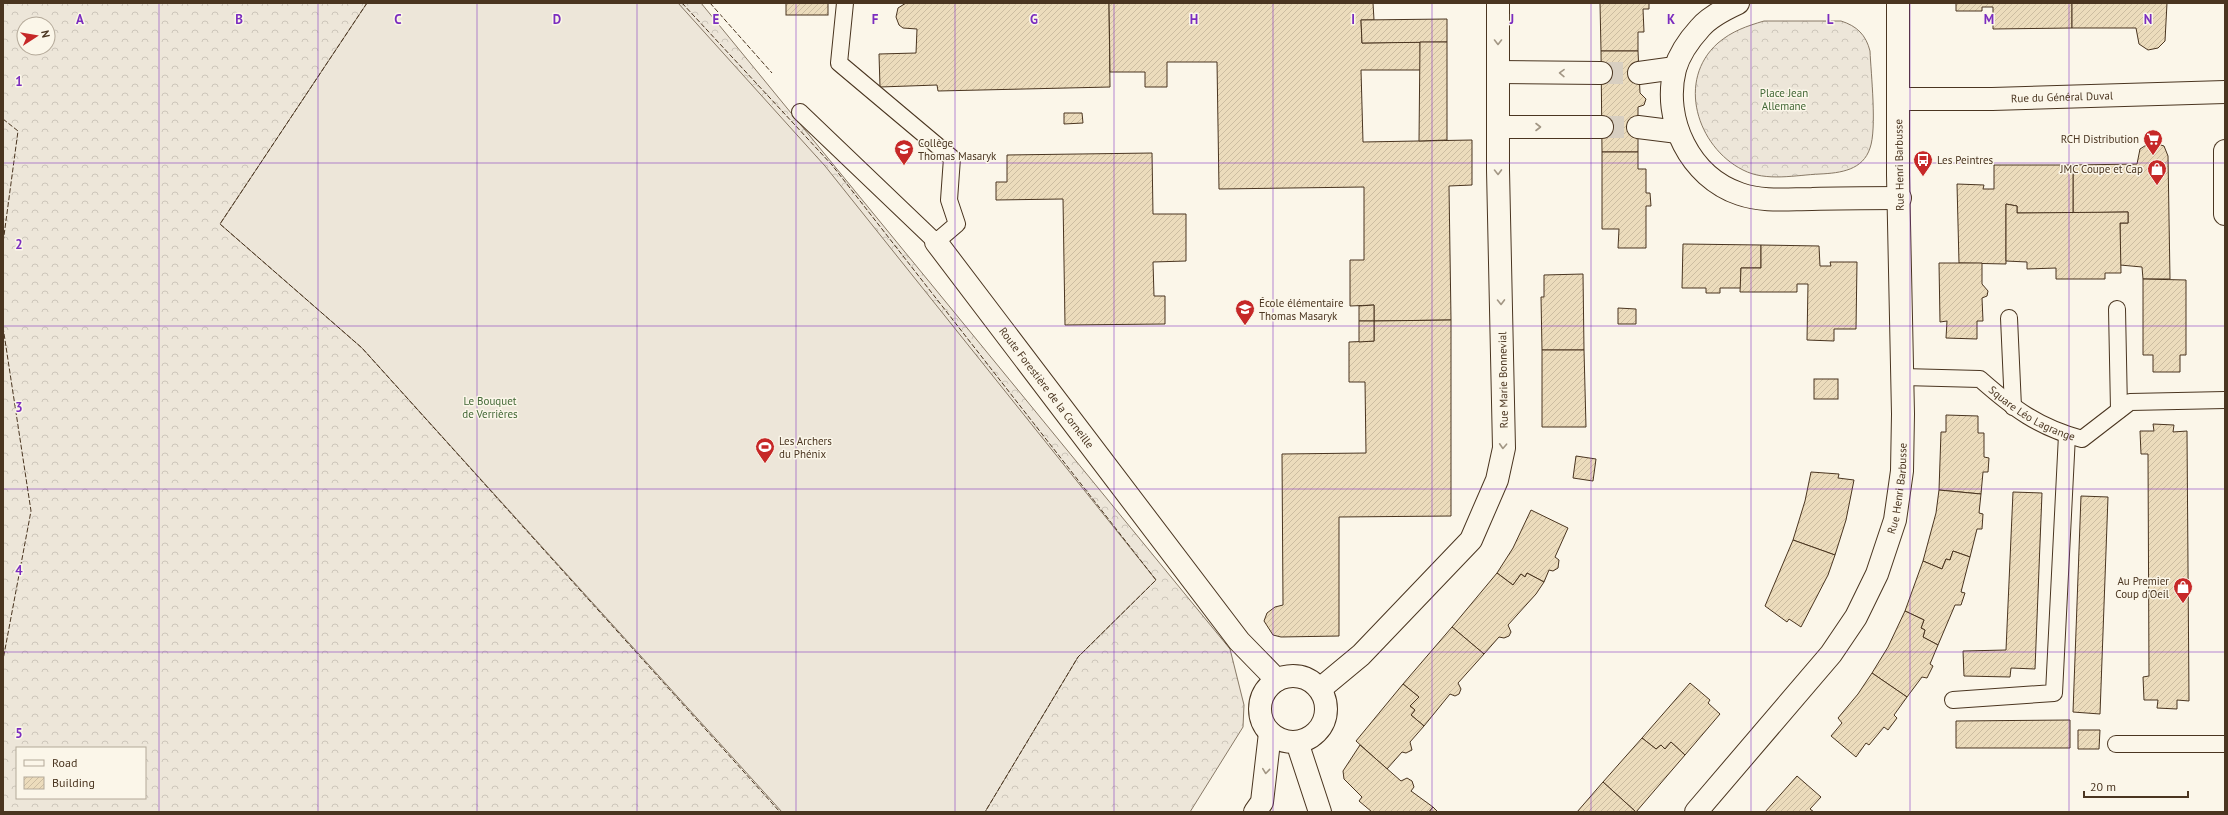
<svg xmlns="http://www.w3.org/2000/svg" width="2228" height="815" font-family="'PT Sans',sans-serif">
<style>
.forest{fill:url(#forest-crowns);stroke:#887966;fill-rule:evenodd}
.pitch{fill:#ede6d9;stroke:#887966}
.building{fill:url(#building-hatch);stroke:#4a3520}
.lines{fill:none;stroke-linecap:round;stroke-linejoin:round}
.minor-tunnel{stroke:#d8cfc1;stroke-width:22;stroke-dasharray:22 11;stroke-linecap:butt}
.service-casing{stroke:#4a3520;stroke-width:18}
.minor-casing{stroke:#4a3520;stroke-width:24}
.primary-casing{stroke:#4a3520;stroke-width:24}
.service{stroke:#fbf6e9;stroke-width:16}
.minor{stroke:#fbf6e9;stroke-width:22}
.primary{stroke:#fbf6e9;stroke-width:22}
.fence{stroke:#4a3520;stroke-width:1;stroke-dasharray:5 2;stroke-linecap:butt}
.oneway{stroke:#a29684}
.grid{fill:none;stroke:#7b2cbf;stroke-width:1;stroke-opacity:0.55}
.labels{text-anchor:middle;stroke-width:3;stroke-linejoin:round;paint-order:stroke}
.park-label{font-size:11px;fill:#436837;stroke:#fbf6e9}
.street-label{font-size:11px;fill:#4a3520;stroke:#fbf6e9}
.poi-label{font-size:11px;fill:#4a3520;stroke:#fbf6e9;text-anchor:start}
.grid-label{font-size:13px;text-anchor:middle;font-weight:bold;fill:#7b2cbf;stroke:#fbf6e9;stroke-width:3;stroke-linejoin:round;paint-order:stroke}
</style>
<defs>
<pattern id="forest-crowns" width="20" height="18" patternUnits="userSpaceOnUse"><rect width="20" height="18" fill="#ede6d9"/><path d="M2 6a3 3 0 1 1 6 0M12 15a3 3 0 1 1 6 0" fill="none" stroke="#cdc6ba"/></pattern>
<pattern id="building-hatch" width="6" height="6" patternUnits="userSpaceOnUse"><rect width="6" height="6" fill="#ecdcbc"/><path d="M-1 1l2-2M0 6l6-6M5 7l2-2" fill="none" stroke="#ccbda1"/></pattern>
</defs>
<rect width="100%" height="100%" fill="#fbf6e9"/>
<g class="forest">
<path d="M3 3H701L1230 649 1244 705 1243 727 1190 812H3ZM24 24H48V48H24ZM17 748H145V798H17Z"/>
<path d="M1764 21H1841C1857 26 1866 35 1870 51 1871 74 1877 129 1870 148 1863 170 1841 173 1820 174 1796 175 1766 182 1743 170 1697 147 1676 80 1718 43 1732 31 1747 26 1764 21Z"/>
</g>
<polygon class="pitch" points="367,3 678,3 825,166 1156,580 1078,657 985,812 782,812 362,348 220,224"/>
<g class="building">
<rect x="786" y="3" width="42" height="12"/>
<polygon points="906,3 1109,3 1110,87 938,91 937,85 880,87 879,54 916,53 917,29 903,28 899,25 896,17 898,8"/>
<polygon points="1109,3 1373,3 1374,20 1361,20 1362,43 1420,42 1421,70 1361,70 1363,142 1472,140 1472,185 1449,186 1451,320 1374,321 1374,305 1350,306 1350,260 1364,260 1364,187 1219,189 1217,62 1167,62 1167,87 1145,87 1145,72 1110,72"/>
<polygon points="1600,3 1649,3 1649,9 1643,9 1644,32 1638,32 1638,51 1601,51"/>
<polygon points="1956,3 2072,3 2072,28 1993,29 1993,7 1982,7 1982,11 1956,11"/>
<polygon points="2072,3 2167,3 2165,41 2158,48 2148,50 2139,44 2136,28 2072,28"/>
<polygon points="1447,19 1447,42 1362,43 1361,20"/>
<polygon points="1420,42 1447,42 1447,140 1419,141"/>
<polygon points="1601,51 1638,51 1640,93 1646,99 1644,105 1638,107 1638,152 1602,152"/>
<polygon points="1064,113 1082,113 1083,123 1064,124"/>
<polygon points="2151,142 2164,146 2168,156 2170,279 2143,279 2142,267 2120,265 2120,223 2128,223 2128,212 2073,213 2073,165 2137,164 2140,149"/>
<polygon points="1602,152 1638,152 1638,169 1646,169 1646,193 1650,193 1651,206 1646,206 1646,248 1618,248 1619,229 1602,229"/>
<polygon points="1152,153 1153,214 1186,214 1186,261 1153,262 1154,296 1165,296 1165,324 1065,325 1063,199 996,200 996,182 1007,182 1007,155"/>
<polygon points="1994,165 2073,165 2073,213 2017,213 2017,206 2006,204 2006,264 1959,263 1957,184 1984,185 1983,189 1994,189"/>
<polygon points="2006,204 2017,206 2017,213 2128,212 2128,223 2120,223 2121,273 2105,273 2105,279 2056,279 2056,268 2027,269 2027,262 2006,261"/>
<polygon points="1683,244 1761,245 1761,268 1741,268 1741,288 1720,288 1720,293 1706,293 1706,288 1682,288"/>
<polygon points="1761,245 1819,246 1820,266 1831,266 1830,262 1857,262 1856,329 1834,329 1834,341 1807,340 1808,284 1797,284 1797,292 1740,292 1741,268 1761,268"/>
<polygon points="1939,263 1982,263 1982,284 1988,291 1987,296 1982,298 1983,321 1977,321 1977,339 1946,338 1947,321 1940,322"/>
<polygon points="1583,274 1584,350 1542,350 1541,297 1544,297 1544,275"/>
<polygon points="2143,279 2186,280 2186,355 2180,355 2180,372 2153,372 2153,355 2143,355"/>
<polygon points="1374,305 1374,321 1359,321 1359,306"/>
<polygon points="1618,308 1636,309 1636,324 1618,324"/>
<polygon points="1451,320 1451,516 1339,517 1339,636 1281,637 1273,635 1264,621 1267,613 1275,607 1283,605 1282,454 1366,453 1365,382 1349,382 1349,342 1374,341 1374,321"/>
<polygon points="1359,321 1374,321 1374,341 1359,342"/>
<polygon points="1542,350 1584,350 1586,427 1542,427"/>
<rect x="1814" y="379" width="24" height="20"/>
<polygon points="1946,415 1978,416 1978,433 1984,433 1984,457 1989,458 1988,472 1983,472 1981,494 1939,490 1941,432 1946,432"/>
<polygon points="2153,424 2174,425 2173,432 2187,431 2189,701 2177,700 2177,709 2157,708 2158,700 2144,700 2143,677 2149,676 2148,454 2141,454 2140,431 2154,431"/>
<polygon points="1576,456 1596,459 1593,481 1573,478"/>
<polygon points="1811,472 1839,474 1838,478 1854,480 1846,520 1835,555 1793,540 1805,501"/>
<polygon points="1939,490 1981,494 1979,513 1983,514 1982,529 1977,529 1970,557 1953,551 1950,560 1946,559 1942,569 1923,561 1936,513"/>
<polygon points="2013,492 2042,493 2035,669 2011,668 2010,677 1964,676 1963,651 2006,650"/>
<polygon points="2081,496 2108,497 2100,714 2073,712"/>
<polygon points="1531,510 1568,528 1555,557 1559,560 1558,568 1553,571 1549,570 1544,582 1527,573 1525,577 1521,574 1513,585 1497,573 1513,548"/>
<polygon points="1793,540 1835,555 1828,575 1801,627 1789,619 1787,622 1765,606"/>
<polygon points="1953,551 1970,557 1961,592 1965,593 1961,605 1955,605 1938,645 1923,637 1925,630 1921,628 1924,620 1905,611 1923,561 1942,569 1946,559 1950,560"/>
<polygon points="1497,573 1513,585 1521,574 1525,577 1527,573 1544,582 1536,594 1508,625 1511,632 1509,636 1504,638 1499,637 1484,654 1452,627"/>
<polygon points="1905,611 1924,620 1921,628 1925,630 1923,637 1938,645 1930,664 1933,666 1927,678 1922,677 1907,697 1872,673 1888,647"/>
<polygon points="1452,627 1484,654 1458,683 1461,689 1459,694 1455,696 1450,694 1424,726 1411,715 1415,710 1410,706 1419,697 1403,684"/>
<polygon points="1872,673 1907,697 1894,715 1897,718 1888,730 1884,727 1869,745 1866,743 1856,757 1831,736 1842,723 1838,718 1858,694"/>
<polygon points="1690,683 1710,700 1708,703 1720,714 1685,755 1671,742 1665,749 1661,745 1656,749 1642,738"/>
<polygon points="1403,684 1419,697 1410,706 1415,710 1411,715 1424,726 1410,742 1412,750 1406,753 1402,752 1387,769 1356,741"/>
<polygon points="2070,720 2070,748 1956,748 1956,721"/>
<polygon points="2078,730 2100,730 2099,749 2078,749"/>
<polygon points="1642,738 1656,749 1661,745 1665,749 1671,742 1685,755 1636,812 1603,782"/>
<polygon points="1360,745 1401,781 1407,778 1412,781 1414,787 1411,791 1433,807 1429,812 1372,812 1359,801 1362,797 1344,779 1343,771"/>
<polygon points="1797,776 1821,797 1810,809 1814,812 1765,812"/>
<polygon points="1603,782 1636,812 1577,812"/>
<polygon points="1433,807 1438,812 1429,812"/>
</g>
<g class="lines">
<g class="minor-tunnel">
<polyline points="1601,73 1639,73"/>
<polyline points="1602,127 1638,127"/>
</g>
<defs>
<g id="service">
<polyline points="800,112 936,242 957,224 949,200 952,158 839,63 845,3"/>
<polyline points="2117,309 2119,410"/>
<polyline points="2009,318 2013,407"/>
<path id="s1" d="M1903 377 1980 379C2014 409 2038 427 2082 439L2130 402 2225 400"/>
<polyline points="1953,700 2054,693 2067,435"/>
<polyline points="2116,744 2225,744"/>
</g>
<g id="minor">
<path d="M1738 3C1725 9 1709 17 1700 28 1690 39 1679 55 1675 69 1662 120 1690 177 1740 194 1763 202 1788 199 1812 199 1841 198 1871 198 1900 198"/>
<polyline points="1498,72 1601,73"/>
<polyline points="1639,73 1675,68"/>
<path id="s2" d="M1898 99H1992L2225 92"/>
<polyline points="1499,127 1602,127"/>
<polyline points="1638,127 1678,132"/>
<path id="s3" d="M936 242 1239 641 1277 680"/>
<circle cx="1293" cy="709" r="33"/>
<polyline points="1320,689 1361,655 1471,540 1497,480 1504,448 1498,170 1498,3"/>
<polyline points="1297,742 1320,812"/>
<polyline points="1255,812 1262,802 1270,733"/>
<path id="s4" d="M1696 812 1831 654 1856 617 1877 574 1895 520 1902 471 1903 414 1898 175V3"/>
</g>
<polyline id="primary" points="2225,151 2225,214"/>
</defs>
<use href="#service" class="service-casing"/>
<use href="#minor" class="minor-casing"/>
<use href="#primary" class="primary-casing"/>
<use href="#service" class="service"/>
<use href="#minor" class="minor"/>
<use href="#primary" class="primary"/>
<g class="fence">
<polyline points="367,3 220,224 362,348 780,812"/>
<polyline points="682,3 832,165 1156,580 1078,657 985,812"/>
<polyline points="710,3 772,73"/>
<polyline points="3,119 18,131 3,243"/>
<polyline points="3,327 31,511 3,660"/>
</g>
</g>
<defs><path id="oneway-chevron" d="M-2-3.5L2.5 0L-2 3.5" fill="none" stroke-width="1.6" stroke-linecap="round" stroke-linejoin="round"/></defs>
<g class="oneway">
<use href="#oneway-chevron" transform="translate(1498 42) rotate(90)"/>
<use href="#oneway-chevron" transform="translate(1562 73) rotate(-179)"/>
<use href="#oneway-chevron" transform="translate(1538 127)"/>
<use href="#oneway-chevron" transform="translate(1498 172) rotate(89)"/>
<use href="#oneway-chevron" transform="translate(1501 302) rotate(89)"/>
<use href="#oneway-chevron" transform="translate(1503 446) rotate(93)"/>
<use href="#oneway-chevron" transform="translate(1266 771) rotate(96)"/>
</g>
<path class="grid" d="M159 3V812M318 3V812M477 3V812M637 3V812M796 3V812M955 3V812M1114 3V812M1273 3V812M1432 3V812M1591 3V812M1751 3V812M1910 3V812M2069 3V812M3 163H2225M3 326H2225M3 489H2225M3 652H2225"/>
<defs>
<symbol id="supermarket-pin" viewBox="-11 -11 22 30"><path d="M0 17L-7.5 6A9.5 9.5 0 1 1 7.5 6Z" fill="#c62828" stroke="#fbf6e9"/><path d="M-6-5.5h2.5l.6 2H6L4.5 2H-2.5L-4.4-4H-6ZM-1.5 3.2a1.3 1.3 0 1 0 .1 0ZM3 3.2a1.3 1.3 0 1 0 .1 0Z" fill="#fff"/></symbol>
<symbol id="school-pin" viewBox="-11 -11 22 30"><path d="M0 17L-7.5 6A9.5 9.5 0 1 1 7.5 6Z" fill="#c62828" stroke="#fbf6e9"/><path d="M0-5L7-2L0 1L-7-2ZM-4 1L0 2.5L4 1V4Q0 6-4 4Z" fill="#fff"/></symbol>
<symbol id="bus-pin" viewBox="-11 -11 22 30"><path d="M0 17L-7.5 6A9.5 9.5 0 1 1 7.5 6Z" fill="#c62828" stroke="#fbf6e9"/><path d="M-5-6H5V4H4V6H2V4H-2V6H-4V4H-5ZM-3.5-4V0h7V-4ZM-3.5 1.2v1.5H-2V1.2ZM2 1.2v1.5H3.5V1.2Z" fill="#fff"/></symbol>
<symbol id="shop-pin" viewBox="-11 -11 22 30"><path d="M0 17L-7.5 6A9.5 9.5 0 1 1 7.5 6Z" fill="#c62828" stroke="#fbf6e9"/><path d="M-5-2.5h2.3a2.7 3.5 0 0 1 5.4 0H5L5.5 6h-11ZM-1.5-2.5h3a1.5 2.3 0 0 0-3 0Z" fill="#fff"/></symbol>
<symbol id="stadium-pin" viewBox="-11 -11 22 30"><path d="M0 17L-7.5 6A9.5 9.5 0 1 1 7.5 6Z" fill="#c62828" stroke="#fbf6e9"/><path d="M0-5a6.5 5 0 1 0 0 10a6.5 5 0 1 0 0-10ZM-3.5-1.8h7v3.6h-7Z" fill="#fff"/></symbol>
</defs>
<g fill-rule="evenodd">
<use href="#supermarket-pin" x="2142" y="128" width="22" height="30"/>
<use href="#school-pin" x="893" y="138" width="22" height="30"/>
<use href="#bus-pin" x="1912" y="149" width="22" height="30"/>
<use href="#shop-pin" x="2146" y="158" width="22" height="30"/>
<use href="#school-pin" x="1234" y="298" width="22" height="30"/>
<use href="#stadium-pin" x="754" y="436" width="22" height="30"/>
<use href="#shop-pin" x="2172" y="576" width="22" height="30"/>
</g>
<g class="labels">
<g class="park-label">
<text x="1784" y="97">Place Jean<tspan x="1784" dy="13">Allemane</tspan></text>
<text x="490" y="405">Le Bouquet<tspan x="490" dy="13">de Verrières</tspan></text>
</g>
<g class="street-label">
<text dy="4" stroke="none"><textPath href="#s2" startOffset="164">Rue du Général Duval</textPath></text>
<text transform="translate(1899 165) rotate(-91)" y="4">Rue Henri Barbusse</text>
<text transform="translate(1503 380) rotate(-91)" y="4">Rue Marie Bonnevial</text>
<text dy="4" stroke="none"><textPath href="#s3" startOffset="183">Route Forestière de la Corneille</textPath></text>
<text dy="4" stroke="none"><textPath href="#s1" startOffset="140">Square Léo Lagrange</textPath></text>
<text dy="4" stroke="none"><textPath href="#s4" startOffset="389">Rue Henri Barbusse</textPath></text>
</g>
<g class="poi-label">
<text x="2139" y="143" text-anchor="end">RCH Distribution</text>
<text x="918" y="147">Collège<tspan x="918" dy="13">Thomas Masaryk</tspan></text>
<text x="1937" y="164">Les Peintres</text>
<text x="2143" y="173" text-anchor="end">JMC Coupe et Cap</text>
<text x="1259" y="307">École élémentaire<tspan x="1259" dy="13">Thomas Masaryk</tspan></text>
<text x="779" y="445">Les Archers<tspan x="779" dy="13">du Phénix</tspan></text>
<text x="2169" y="585" text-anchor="end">Au Premier<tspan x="2169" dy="13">Coup d'Oeil</tspan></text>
</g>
</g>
<g class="grid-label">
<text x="80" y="24">A</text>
<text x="239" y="24">B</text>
<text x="398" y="24">C</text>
<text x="557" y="24">D</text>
<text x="716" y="24">E</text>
<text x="875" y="24">F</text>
<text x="1034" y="24">G</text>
<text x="1194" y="24">H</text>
<text x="1353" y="24">I</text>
<text x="1512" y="24">J</text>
<text x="1671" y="24">K</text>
<text x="1830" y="24">L</text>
<text x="1989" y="24">M</text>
<text x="2148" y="24">N</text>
<text x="19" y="86">1</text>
<text x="19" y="249">2</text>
<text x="19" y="412">3</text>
<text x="19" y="575">4</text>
<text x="19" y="738">5</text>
</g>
<rect width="2228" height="815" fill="none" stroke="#4a3520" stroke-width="8"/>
<rect x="16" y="747" width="130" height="52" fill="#fbf6e9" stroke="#b4a999"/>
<rect x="24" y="760" width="20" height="6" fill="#fbf6e9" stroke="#b4a999"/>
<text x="52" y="767" font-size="12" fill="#4a3520">Road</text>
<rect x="24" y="777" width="20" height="12" fill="url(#building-hatch)" stroke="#b4a999"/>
<text x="52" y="787" font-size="12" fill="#4a3520">Building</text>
<g transform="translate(36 36) rotate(78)"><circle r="19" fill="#fbf6e9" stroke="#b4a999"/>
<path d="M0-3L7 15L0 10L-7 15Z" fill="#c62828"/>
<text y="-6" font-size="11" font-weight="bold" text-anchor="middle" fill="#4a3520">N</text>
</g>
<path d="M2084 791v6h104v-6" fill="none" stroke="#4a3520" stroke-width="2"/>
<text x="2090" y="791" font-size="12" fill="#4a3520" stroke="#fbf6e9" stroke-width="3" paint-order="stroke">20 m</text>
</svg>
